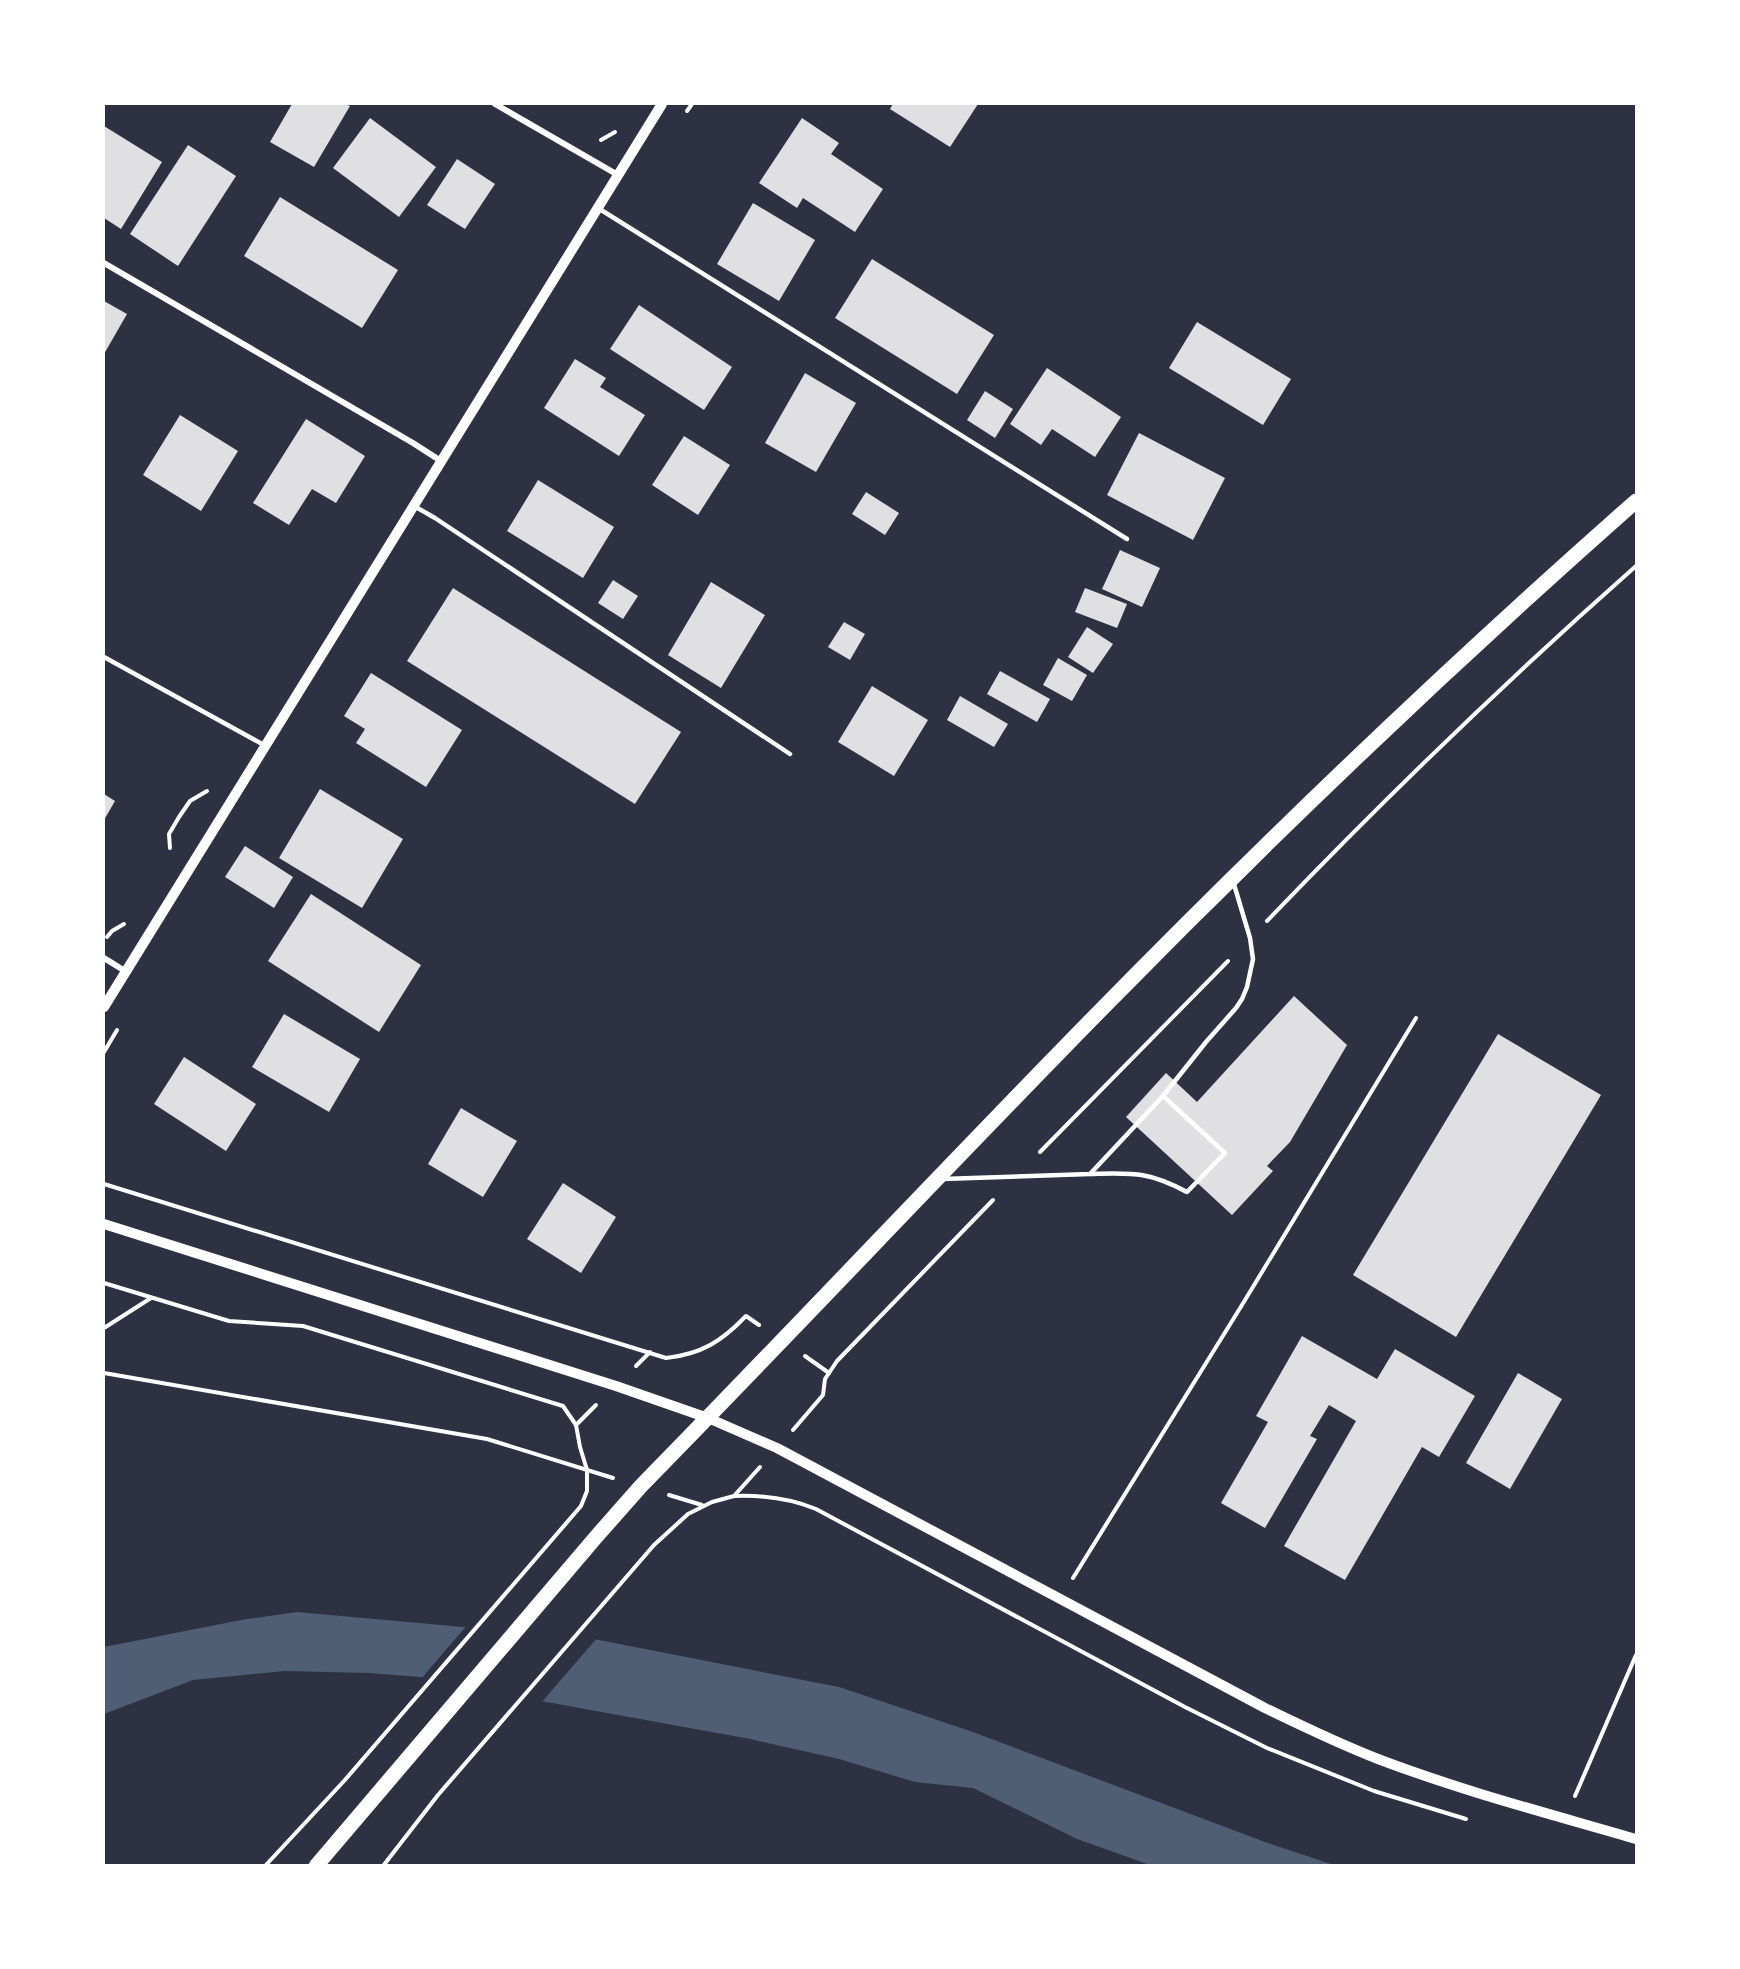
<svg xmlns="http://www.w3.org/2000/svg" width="1740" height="1969" font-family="'Source Serif 4',serif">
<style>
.water{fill:#4f5d75}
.pier{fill:#2d3142}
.building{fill:#e0e0e3}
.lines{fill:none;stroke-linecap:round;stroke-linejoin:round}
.path{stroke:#fff;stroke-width:4}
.service{stroke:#fff;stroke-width:4.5}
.minor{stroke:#fff;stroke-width:6}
.tertiary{stroke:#fff;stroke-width:10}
.primary{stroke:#fff;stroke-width:15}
</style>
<rect width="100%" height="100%" fill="#2d3142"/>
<polygon class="water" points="297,1612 594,1639 839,1687 973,1732 1265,1842 1334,1865 1150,1865 1077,1839 973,1788 915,1782 839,1759 750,1739 541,1701 421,1677 368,1673 285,1671 193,1680 104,1714 104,1647 241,1620"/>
<polygon class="pier" points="469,1623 594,1636 598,1637 540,1704 420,1680"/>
<g class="building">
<polygon points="292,104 345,104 350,106 314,167 270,142"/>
<polygon points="893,104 978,104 950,147 890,109"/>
<polygon points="370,118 436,167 399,217 333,168"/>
<polygon points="802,118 839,143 831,154 883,189 855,232 803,198 797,208 759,183"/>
<polygon points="104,126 162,162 121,229 104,218"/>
<polygon points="188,145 236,176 178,266 130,234"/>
<polygon points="457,159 495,184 465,229 427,205"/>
<polygon points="280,197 398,270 362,328 244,256"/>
<polygon points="753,203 815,240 779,301 717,264"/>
<polygon points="872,259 994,335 957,394 835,318"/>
<polygon points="104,301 127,314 104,354"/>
<polygon points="639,305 732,367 704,410 610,349"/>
<polygon points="1197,322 1291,379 1263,425 1169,368"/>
<polygon points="575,359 606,378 600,387 645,415 619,456 544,408"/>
<polygon points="1047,368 1121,417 1095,457 1052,429 1041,445 1010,424"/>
<polygon points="805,373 856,403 816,472 765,443"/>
<polygon points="985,391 1013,409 995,438 967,420"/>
<polygon points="180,415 238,451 201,511 143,475"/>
<polygon points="306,419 365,456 336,503 312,489 289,525 253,503"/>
<polygon points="1139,433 1225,478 1193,540 1107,495"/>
<polygon points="684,436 730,465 698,515 652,485"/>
<polygon points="538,480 614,527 583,578 507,531"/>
<polygon points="866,492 899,513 885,535 852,514"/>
<polygon points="1120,550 1160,568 1142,607 1102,589"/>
<polygon points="613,580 638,596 623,619 598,603"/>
<polygon points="711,582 765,615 721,688 668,655"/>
<polygon points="453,588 681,732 635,804 407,661"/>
<polygon points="1085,588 1127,604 1117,628 1075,612"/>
<polygon points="844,622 865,634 850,660 828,647"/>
<polygon points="1087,627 1113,644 1093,673 1068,657"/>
<polygon points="1058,658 1087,675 1072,701 1043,685"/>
<polygon points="1000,671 1050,699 1037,722 987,694"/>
<polygon points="371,673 462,730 426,787 356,743 365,729 344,716"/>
<polygon points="872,686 928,720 894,776 838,742"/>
<polygon points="960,696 1008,724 994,747 947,720"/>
<polygon points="320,789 403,839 362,908 279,858"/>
<polygon points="104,794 115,801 104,820"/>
<polygon points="245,846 293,877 274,908 225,877"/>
<polygon points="311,894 421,965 379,1032 268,961"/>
<polygon points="1294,996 1347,1045 1290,1142 1267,1166 1273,1171 1232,1215 1126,1117 1166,1073 1197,1102"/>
<polygon points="284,1014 360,1059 329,1112 252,1067"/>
<polygon points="1498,1034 1601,1095 1456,1337 1353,1275"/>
<polygon points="184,1057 256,1104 226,1151 154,1104"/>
<polygon points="461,1108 517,1141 483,1197 428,1164"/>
<polygon points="563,1183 616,1217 581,1273 527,1239"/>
<polygon points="1302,1336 1377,1379 1395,1349 1475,1396 1439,1457 1422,1447 1345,1580 1284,1546 1356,1421 1329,1405 1310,1436 1317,1439 1265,1528 1221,1503 1268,1422 1256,1416"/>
<polygon points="1518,1373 1562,1399 1510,1489 1466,1463"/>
</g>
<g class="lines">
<g class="path">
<polyline points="687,111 692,104"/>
<polyline points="601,140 615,132"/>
<polyline points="170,848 169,834 179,817 190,801 207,791"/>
<path d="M1267 921C1385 798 1508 679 1636 566"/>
<polyline points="107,937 112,931 124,924"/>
<polyline points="104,1052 117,1030"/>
<polyline points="1040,1152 1228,961"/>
<path d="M104 1184 666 1358C702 1354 722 1341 746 1316L759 1325"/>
<polyline points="104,1283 229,1321 303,1326 563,1406 576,1425 580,1447 587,1470 587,1491 581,1506 344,1781 265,1866"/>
<polyline points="104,1328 151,1298"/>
<polyline points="805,1356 829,1373"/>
<polyline points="636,1366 650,1352"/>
<polyline points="104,1373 487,1439 613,1478"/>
<polyline points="576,1425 596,1405"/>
<polyline points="793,1430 823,1395 825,1379 837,1361 993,1200"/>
<polyline points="669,1495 702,1505"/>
<path d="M735 1496C764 1495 789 1498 816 1509L1185 1707 1267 1748 1374 1791 1466 1819"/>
<polyline points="1073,1578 1242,1305 1416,1018"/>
<polyline points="1575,1796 1636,1655"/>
<polyline points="383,1866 438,1795 654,1545 688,1514 712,1502 734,1496 760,1467"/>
</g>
<g class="service">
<polyline points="598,208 1127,539"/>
<polyline points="414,506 435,518 790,754"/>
<polyline points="104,657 264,745"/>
<path d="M1090 1174C1133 1173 1148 1171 1187 1192L1225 1153 1163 1096"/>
<polyline points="942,1179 1090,1174 1163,1096 1206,1042 1236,1008 1242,999 1247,987 1253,959 1250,938 1233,881"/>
</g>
<g class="minor">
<polyline points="495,104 618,175"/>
<polyline points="104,263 413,443 441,461"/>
<polyline points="104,958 125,971"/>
</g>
<g class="tertiary">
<polyline points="104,1007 662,104"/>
<path d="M104 1224 616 1386 708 1418 777 1448 1265 1708C1302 1726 1339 1744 1378 1759 1462 1791 1550 1814 1636 1839"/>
</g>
<path class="primary" d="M316 1866 596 1537 641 1486C792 1332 940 1174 1091 1020 1266 841 1448 667 1636 501"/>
</g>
<rect width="1740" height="1969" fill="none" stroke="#ffffff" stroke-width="210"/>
</svg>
